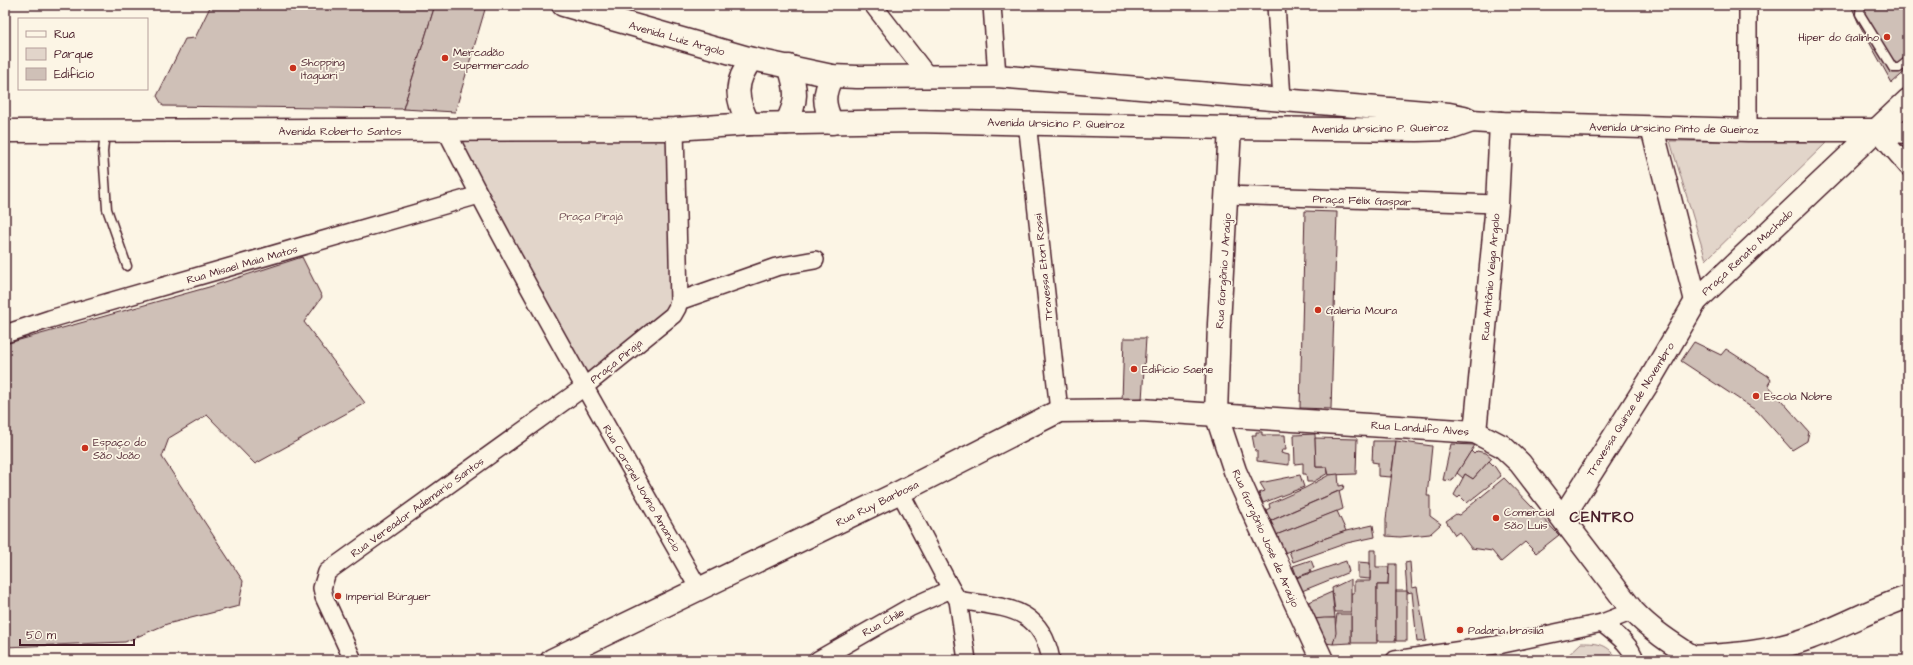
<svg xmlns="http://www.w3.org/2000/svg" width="1913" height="665" font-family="'Architects Daughter',sans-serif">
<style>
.green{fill:#e2d5ca;stroke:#967a7a}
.building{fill:#cfc0b7;stroke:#4a1f2b}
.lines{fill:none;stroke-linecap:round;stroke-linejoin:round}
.lane-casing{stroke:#4a1f2b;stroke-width:11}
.street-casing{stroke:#4a1f2b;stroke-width:20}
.secondary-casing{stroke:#4a1f2b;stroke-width:25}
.lane{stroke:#fcf5e5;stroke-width:8}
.street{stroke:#fcf5e5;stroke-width:17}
.secondary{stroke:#fcf5e5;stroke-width:22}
.poi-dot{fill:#c8321e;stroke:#fcf5e5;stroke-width:1.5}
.labels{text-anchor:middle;stroke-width:3.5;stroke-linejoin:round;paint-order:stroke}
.poi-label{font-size:11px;fill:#4a1f2b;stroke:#fcf5e5;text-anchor:start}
.street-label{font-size:11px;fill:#4a1f2b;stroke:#fcf5e5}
.park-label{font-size:11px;fill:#704c53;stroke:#fcf5e5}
.district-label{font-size:15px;font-weight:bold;letter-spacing:1px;fill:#4a1f2b;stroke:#fcf5e5}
</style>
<rect width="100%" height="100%" fill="#fcf5e5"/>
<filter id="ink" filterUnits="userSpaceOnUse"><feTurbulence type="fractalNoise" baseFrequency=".025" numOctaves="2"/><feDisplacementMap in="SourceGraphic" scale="8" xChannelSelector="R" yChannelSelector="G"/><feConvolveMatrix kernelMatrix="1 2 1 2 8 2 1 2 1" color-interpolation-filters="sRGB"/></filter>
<g filter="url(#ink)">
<g class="green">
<polygon points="675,129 679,301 584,387 446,130"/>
<polygon points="1670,141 1827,142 1706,260"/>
<path d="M1581 643C1600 643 1607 644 1619 660H1563Z"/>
</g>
<g class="building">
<polygon points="211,5 435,5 403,109 163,106 157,96 185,39 195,38"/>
<polygon points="435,5 486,6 455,112 403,109"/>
<polygon points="1851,5 1908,5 1908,69 1892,83 1858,22"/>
<polygon points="1305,211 1337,212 1331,409 1300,408"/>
<polygon points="302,257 322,297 304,322 365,403 255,464 207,415 169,438 162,457 243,581 239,606 167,624 125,642 5,647 5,344 209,287"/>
<polygon points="1124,338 1146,338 1142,400 1122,400"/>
<polygon points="1694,342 1721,355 1726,349 1768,376 1771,380 1768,385 1809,432 1807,441 1792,450 1757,411 1681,361"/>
<polygon points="1256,432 1262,432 1262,435 1285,435 1286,450 1282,450 1281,453 1289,455 1289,465 1257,461 1257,451 1255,451 1252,435 1256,435"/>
<polygon points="1315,434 1316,467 1327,467 1328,473 1313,482 1307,482 1306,474 1303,474 1303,463 1295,464 1294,435"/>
<polygon points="1315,438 1357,439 1356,474 1329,475 1327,467 1316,467"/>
<polygon points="1373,441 1396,441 1391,477 1378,476 1378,463 1372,462"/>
<polygon points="1396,441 1432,446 1427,496 1430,496 1430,516 1441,524 1430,534 1400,537 1386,536 1386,519"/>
<polygon points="1451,444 1475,445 1452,481 1443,480"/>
<polygon points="1471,451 1474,454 1477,451 1486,453 1492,458 1473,479 1465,474 1463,478 1457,473"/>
<polygon points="1489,461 1495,467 1501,476 1467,503 1460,496 1458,498 1454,495 1465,474 1473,479"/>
<polygon points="1338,474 1339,486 1344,485 1343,489 1270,521 1266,510 1270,508 1269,504 1305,488 1329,475"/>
<polygon points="1300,475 1304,487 1263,503 1259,493 1265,491 1260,483"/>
<polygon points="1504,478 1559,535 1536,553 1525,542 1501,562 1492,551 1471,548 1459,532 1455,535 1446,521 1456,514 1459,515"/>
<polygon points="1339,491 1343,509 1276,535 1270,521"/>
<polygon points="1337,511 1346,531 1284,553 1276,535"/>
<polygon points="1373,525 1375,537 1347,543 1293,562 1289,551 1346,531"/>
<polygon points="1370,550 1376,550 1376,567 1389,567 1388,585 1377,585 1377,643 1351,643 1351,593 1354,593 1354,581 1370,581"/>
<polygon points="1311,560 1314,568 1310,570 1311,572 1297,577 1293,566"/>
<polygon points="1346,561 1349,572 1302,591 1296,578"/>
<polygon points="1358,562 1370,563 1370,579 1358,578"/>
<polygon points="1410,562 1412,588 1417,587 1426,641 1417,642 1412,592 1407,593 1405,563"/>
<polygon points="1389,564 1396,564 1396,641 1377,641 1377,585 1388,585"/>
<polygon points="1351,579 1351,612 1335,612 1332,588"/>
<rect x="1396" y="591" width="11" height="50"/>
<polygon points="1332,592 1335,618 1314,619 1307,603"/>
<polygon points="1337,614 1351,614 1351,643 1333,644"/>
<polygon points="1324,618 1335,618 1336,633 1333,644 1325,643 1314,619"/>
</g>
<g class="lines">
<defs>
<g id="lane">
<polyline points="1861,5 1860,14 1893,68 1899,68 1908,61"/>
<polyline points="105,132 103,152 107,209 127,266"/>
</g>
<g id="street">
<polyline points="873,5 928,76"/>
<polyline points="992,5 997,76"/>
<polyline points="1276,5 1282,99"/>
<polyline points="1027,122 1059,411"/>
<path d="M446 130C525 286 613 437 699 589"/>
<polyline points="1748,130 1748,5"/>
<polyline points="1876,130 1908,167"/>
<polyline points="1227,195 1497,204"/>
<polyline points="679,301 776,267 815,260"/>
<polyline points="5,334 50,319 479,195"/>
<polyline points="900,492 951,589 958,600 967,660"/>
<path d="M958 600C1004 608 1041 605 1051 660"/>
<path d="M1602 623C1615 634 1630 643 1635 660"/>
<polyline points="353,660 324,597 322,588 327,572 584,387 673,315 677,308 679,301 675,129"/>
<polyline points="818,660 909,608 951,589"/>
<polyline points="1395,660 1503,644 1602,623 1633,611"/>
</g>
<g id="secondary">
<polyline points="563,5 752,59 832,76 857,77 997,76 1449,114 1464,117 1472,121 1501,123 1748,130 1876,130 1908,132"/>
<path d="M786 123C798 101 797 90 789 66"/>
<path d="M832 123C823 103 823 95 832 76"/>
<path d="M749 124C735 98 734 82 752 59"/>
<polyline points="1230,128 1219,324 1216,414 1235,471 1252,509 1322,660"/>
<polyline points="1652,128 1696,301"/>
<polyline points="5,131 675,129 749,124 915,121 1230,128 1417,130 1449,129 1472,121"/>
<polyline points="1475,432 1497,204 1501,123"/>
<polyline points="1563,517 1648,383 1696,301 1908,100"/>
<path d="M552 660 900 492 1059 411 1141 410 1475 432 1502 446 1520 463 1633 611C1651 630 1671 643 1693 657"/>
<path d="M1689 660 1693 657C1733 655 1772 652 1810 638 1843 626 1874 608 1908 597"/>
</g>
</defs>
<use href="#lane" class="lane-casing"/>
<use href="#street" class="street-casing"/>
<use href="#secondary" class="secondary-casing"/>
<use href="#lane" class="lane"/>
<use href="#street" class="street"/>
<use href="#secondary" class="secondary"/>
</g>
</g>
<g class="poi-dot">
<circle cx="1887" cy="37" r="4"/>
<circle cx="445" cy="58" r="4"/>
<circle cx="293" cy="68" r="4"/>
<circle cx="1318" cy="310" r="4"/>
<circle cx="1134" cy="369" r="4"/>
<circle cx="1756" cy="396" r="4"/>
<circle cx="85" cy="448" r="4"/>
<circle cx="1496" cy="518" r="4"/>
<circle cx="338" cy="596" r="4"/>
<circle cx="1460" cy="630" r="4"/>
</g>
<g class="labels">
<g class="poi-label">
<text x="1879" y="41" text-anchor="end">Hiper do Galinho</text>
<text x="453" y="56">Mercadão<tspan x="453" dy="13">Supermercado</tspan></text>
<text x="301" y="66">Shopping<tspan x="301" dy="13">Itaguari</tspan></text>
<text x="1326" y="314">Galeria Moura</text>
<text x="1142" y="373">Edifício Saene</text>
<text x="1764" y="400">Escola Nobre</text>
<text x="93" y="446">Espaço do<tspan x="93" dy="13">São João</tspan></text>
<text x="1504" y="516">Comercial<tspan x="1504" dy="13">São Luis</tspan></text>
<text x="346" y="600">Imperial Búrguer</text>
<text x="1468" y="634">Padaria brasilia</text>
</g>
<g class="street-label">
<text transform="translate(677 38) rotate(16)" y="4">Avenida Luiz Argolo</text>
<text transform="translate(1056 123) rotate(1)" y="4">Avenida Ursicino P. Queiroz</text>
<text transform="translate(1380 128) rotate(-1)" y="4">Avenida Ursicino P. Queiroz</text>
<text transform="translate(1674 128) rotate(1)" y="4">Avenida Ursicino Pinto de Queiroz</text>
<text x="340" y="135">Avenida Roberto Santos</text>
<text transform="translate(1362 200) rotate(2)" y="4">Praça Félix Gaspar</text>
<text transform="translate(1747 252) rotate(-43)" y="4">Praça Renato Machado</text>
<text transform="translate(242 264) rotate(-16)" y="4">Rua Misael Maia Matos</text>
<text transform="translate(1043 267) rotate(-96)" y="4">Travessa Etori Rossi</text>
<text transform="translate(1223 271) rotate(-86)" y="4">Rua Gorgônio J Araújo</text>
<text transform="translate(1490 277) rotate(-85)" y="4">Rua Antônio Veiga Argolo</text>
<text transform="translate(616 361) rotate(-39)" y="4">Praça Piraja</text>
<text transform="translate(1630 409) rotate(-58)" y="4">Travessa Quinze de Novembro</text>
<text transform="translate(1420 428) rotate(4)" y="4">Rua Landulfo Alves</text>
<text transform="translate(642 488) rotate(60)" y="4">Rua Coronel Jovino Amancio</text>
<text transform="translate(877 503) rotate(-26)" y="4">Rua Ruy Barbosa</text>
<text transform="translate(417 507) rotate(-36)" y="4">Rua Vereador Ademario Santos</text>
<text transform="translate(1266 538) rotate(66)" y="4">Rua Gorgônio José de Araújo</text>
<text transform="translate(883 622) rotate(-29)" y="4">Rua Chile</text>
</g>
<g class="park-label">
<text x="591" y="220">Praça Pirajá</text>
</g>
<g class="district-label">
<text x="1602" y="522">CENTRO</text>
</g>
</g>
<rect width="1913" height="665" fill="none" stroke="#fcf5e5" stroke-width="20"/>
<rect x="10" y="10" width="1893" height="645" fill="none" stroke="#4a1f2b" stroke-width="1.5" filter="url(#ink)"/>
<rect x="18" y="18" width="130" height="72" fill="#fcf5e5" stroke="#b59f9b"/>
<rect x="26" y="31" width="20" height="6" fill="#fcf5e5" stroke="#b59f9b"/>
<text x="54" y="38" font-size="12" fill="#4a1f2b">Rua</text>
<rect x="26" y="48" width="20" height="12" fill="#e2d5ca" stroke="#b59f9b"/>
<text x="54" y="58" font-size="12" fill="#4a1f2b">Parque</text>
<rect x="26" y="68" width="20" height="12" fill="#cfc0b7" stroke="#b59f9b"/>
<text x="54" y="78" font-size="12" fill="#4a1f2b">Edifício</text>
<path d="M20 639v6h114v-6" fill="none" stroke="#4a1f2b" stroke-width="2"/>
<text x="26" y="639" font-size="12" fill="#4a1f2b" stroke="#fcf5e5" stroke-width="3" paint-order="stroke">50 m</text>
</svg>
